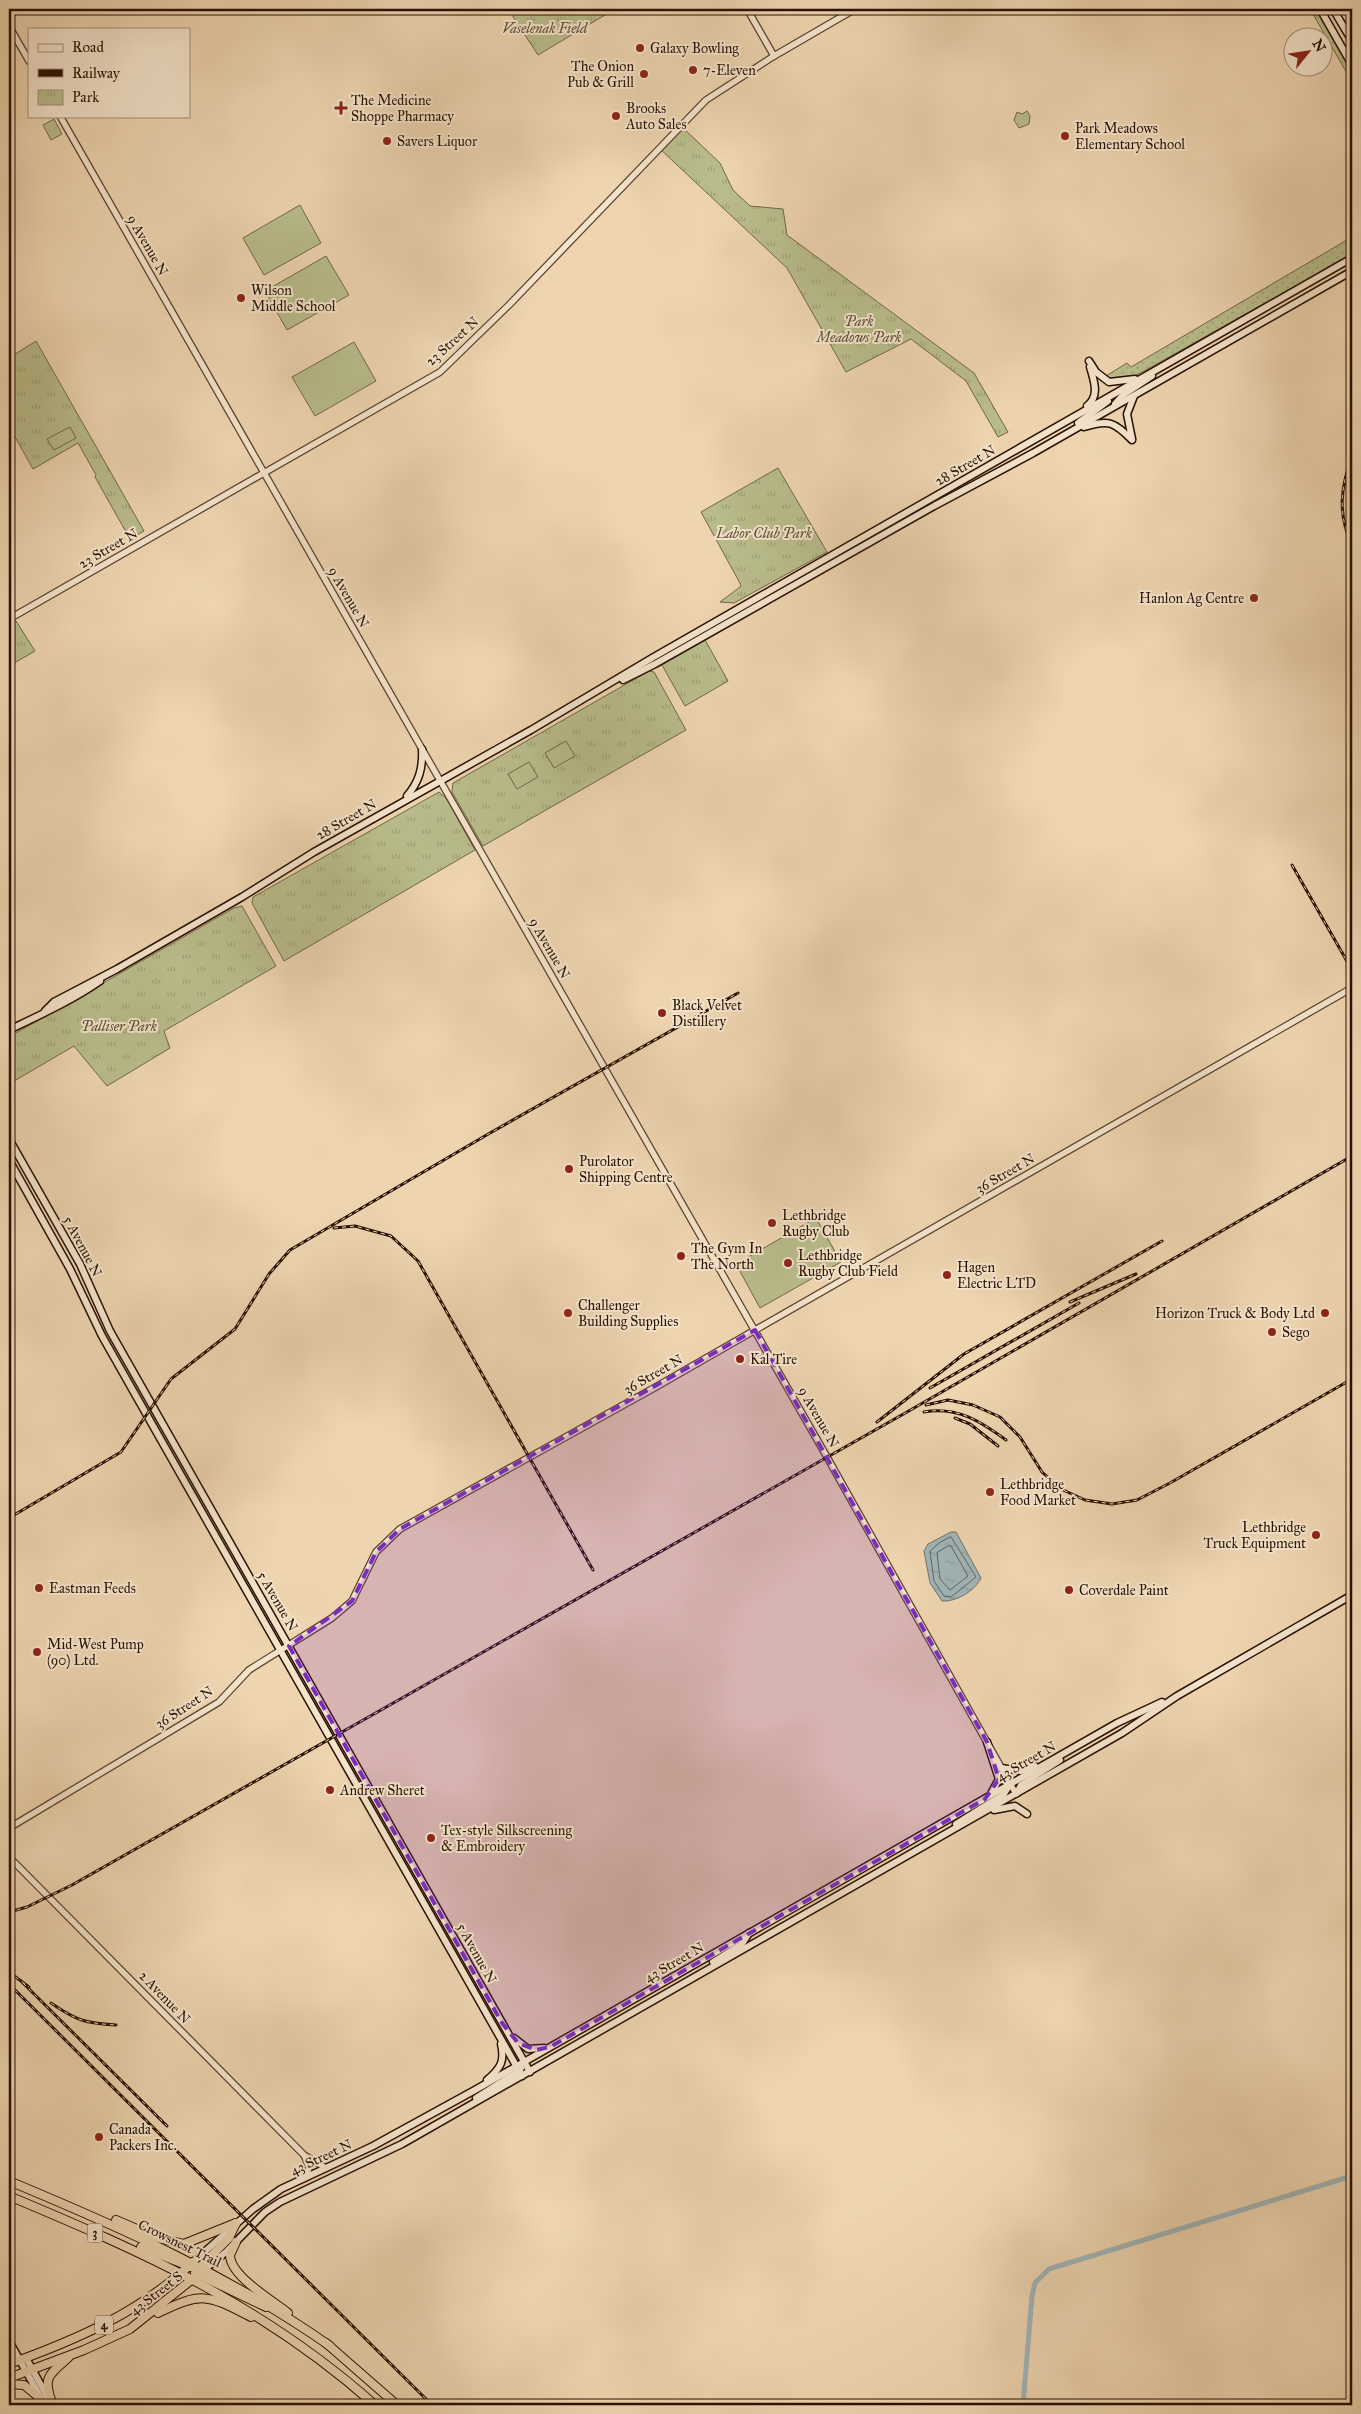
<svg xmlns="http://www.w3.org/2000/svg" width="1361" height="2414" font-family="'IM FELL Great Primer',serif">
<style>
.grass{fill:url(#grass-dots);stroke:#716646}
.park{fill:url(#park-tufts);stroke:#716646}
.garden{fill:#b9bd8b;stroke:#716646}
.water{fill:url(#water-ripples);stroke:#70736e}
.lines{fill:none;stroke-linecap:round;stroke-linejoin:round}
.shore{stroke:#64625c;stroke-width:1}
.canal{stroke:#a0b5b8;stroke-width:5}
.tertiary-casing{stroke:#5a412c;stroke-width:8}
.secondary-casing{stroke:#291000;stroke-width:9}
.trunk-casing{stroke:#291000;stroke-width:10}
.tertiary{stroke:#f4e4cc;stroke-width:5.5}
.secondary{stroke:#f4e4cc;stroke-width:6}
.trunk{stroke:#eed5b0;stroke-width:8}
.rail-casing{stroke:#291000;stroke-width:3}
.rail{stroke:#f4e4cc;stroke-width:1;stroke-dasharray:4;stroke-linecap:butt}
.marked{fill:#7b2cbf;fill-opacity:0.2;stroke:#7b2cbf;stroke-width:4;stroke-dasharray:10 6;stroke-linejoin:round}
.poi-dot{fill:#8f2418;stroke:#f4e4cc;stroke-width:2}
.labels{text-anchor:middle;stroke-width:4;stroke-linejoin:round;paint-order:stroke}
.shield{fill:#f4e4cc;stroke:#66503d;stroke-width:1}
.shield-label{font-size:12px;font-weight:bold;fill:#291000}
.park-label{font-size:14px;font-style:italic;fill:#5b4d31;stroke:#f4e4cc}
.poi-label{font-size:14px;fill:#291000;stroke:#f4e4cc;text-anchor:start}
.street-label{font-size:14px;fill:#291000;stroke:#f4e4cc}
</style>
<defs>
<pattern id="grass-dots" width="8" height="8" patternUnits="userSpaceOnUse" patternTransform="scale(1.25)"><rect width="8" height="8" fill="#b9bd8b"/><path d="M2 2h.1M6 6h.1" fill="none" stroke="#9fa176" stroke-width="1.8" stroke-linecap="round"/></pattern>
<pattern id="park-tufts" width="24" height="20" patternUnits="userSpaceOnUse" patternTransform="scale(1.25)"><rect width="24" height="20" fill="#b9bd8b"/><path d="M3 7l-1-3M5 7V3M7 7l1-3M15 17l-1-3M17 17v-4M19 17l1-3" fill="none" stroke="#9fa176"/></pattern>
<pattern id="water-ripples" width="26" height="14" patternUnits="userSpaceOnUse" patternTransform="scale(1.25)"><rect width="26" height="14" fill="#a0b5b8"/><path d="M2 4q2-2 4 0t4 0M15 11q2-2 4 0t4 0" fill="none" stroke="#8a9b9c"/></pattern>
</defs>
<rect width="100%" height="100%" fill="#eed5b0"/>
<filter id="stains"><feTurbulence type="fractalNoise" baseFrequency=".004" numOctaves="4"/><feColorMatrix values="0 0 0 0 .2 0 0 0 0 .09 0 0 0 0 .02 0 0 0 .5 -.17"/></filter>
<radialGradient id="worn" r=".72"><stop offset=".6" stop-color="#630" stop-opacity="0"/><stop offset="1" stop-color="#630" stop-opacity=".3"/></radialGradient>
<g class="grass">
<polygon points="1310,9 1320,9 1352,65 1352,82"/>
<polygon points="1352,237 1352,254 1146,370 1132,377 1111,379 1106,376 1127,363 1131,367"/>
</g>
<g class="park">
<polygon points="508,9 615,9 538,55"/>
<polygon points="1027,111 1030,116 1029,124 1019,128 1014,120 1017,112 1022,114"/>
<polygon points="54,119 62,134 51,140 43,125"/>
<polygon points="680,125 720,163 733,190 750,206 783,209 787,235 974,373 1008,432 998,437 966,381 911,339 846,372 787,268 659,148"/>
<polygon points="36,341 144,531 130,539 95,477 96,475 78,443 33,469 9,426 9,358"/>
<polygon points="778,468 827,552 734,603 720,602 740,587 741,585 701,512"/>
<polygon points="16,621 35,651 9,666 9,625"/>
<polygon points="704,638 728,681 685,706 662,665 664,662"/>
<polygon points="649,671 654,672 686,730 483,846 452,792 453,783"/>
<polygon points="439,792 446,798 475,850 284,961 252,903 253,897"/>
<polygon points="242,906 276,966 164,1031 170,1048 107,1086 74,1046 9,1084 9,1037 234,908"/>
</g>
<g class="garden">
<polygon points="300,205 321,243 264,275 243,238"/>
<polygon points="326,256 349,295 287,330 265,291"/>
<polygon points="354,342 376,381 315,416 292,377"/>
<polygon points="70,427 76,438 54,450 47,439"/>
<polygon points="566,741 575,756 554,768 545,753"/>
<polygon points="529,762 538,777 517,789 508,774"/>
<polygon points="816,1218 841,1262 760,1308 736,1264"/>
</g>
<path class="water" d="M951 1532H956L981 1578C975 1591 956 1602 942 1601L930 1583 924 1551 928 1544Z"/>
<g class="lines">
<g class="shore">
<polygon points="951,1537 976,1577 951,1597 944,1596 934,1581 930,1551 939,1543"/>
<polygon points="948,1546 951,1546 968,1576 950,1590 940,1579 937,1553"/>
</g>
<polyline class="canal" points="1023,2405 1032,2296 1035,2283 1049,2269 1352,2176"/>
<defs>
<g id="tertiary">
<polyline points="747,9 774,56"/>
<polyline points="9,26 29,61"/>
<polyline points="60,116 827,1457 1016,1794"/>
<polyline points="9,619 440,372 509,305 706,100 774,56 855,9"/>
<polyline points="9,1828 219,1702 249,1670 332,1618 352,1601 376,1552 400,1529 654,1388 1352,988"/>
<polyline points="9,1857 304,2155 326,2168"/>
<polyline points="305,2157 309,2168 305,2178"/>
</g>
<g id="secondary">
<polyline points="1320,9 1352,65"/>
<polyline points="1333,9 1352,41"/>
<polyline points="1089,361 1096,372 1109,382 1135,379"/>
<polyline points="1115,404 1123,395 1152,376"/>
<path d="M1087 406C1100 396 1094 381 1090 367"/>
<polyline points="1078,423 1108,401"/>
<path d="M1084 427C1109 419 1114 422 1132 440"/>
<polyline points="1132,439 1127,414 1134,396"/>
<polyline points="623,680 655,664 934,506 1033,453 1352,271"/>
<path d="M407 796C419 782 423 768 422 749"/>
<polyline points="45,1011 54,1002 117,969 242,897 314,852 531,730 652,658 1352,258"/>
<path d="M9 1030C40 1015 71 1001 100 981"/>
<polyline points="9,1139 80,1264 110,1331 530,2072"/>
<polyline points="9,1160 70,1269 102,1336 522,2076"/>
<polyline points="987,1742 999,1779 992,1792"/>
<polyline points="1001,1768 1021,1771 1035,1766"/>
<polyline points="1017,1793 1021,1785 1060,1760"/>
<polyline points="994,1810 1015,1806 1027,1814"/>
<polyline points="956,1824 1004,1794 1010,1784"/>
<polyline points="713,1962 742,1944 749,1933"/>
<polyline points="514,2038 528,2049 544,2048"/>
<path d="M487 2080C501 2068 505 2061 501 2044"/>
<polyline points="476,2098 519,2071 521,2068"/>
<polyline points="193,2262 253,2209 281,2189 373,2146 475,2090 1117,1723 1162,1702"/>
<polyline points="205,2269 226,2252 265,2212 280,2202 402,2144 1122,1733 1177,1696 1352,1595"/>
<polyline points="9,2341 45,2405"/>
<polyline points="26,2358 48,2398"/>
</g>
<g id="trunk">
<path d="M9 2181C124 2229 227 2274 330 2346"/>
<path d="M9 2196C145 2253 263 2305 375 2405"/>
<polyline points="116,2220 158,2238 184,2244 236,2223"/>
<path d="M236 2242 230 2255C230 2276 272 2300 288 2313"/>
<polyline points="141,2247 191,2267"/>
<polyline points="198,2269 229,2238 236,2223"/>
<polyline points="195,2273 266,2307"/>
<path d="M158 2313C203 2291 208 2295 251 2317"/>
<polyline points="326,2343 397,2405"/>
<path d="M9 2364C76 2340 141 2312 193 2262"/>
<polyline points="9,2378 84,2350 130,2329 205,2269"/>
<polyline points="9,2384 24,2385 41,2399"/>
<path d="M53 2405C42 2378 48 2375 68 2358"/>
</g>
</defs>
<use href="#tertiary" class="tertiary-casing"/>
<use href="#secondary" class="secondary-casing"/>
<use href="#trunk" class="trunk-casing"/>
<use href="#tertiary" class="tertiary"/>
<use href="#secondary" class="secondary"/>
<use href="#trunk" class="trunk"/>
<defs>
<g id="rail">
<path d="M1352 456C1341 487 1337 513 1352 545"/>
<polyline points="1292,865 1352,970"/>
<polyline points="334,1228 355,1226 391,1236 418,1261 593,1570"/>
<polyline points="1070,1302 1136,1274"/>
<polyline points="930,1388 1079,1303"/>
<polyline points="926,1405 948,1400 973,1405 1000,1417 1020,1437 1042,1472 1061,1489 1085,1500 1112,1504 1137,1500 1170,1483 1352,1379"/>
<path d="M924 1412C957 1406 980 1421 1006 1440"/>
<polyline points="955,1418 970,1424 998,1446"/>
<polyline points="877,1422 964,1354 1162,1241"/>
<polyline points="9,1518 121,1452 171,1379 235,1329 269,1274 290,1250 490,1133 738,993"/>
<polyline points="9,1912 27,1907 72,1885 907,1412 1352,1156"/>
<polyline points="9,1972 29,1987"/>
<polyline points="23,1983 167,2126"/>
<polyline points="9,1984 432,2405"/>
<path d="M51 2003C77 2021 85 2023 116 2025"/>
</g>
</defs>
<use href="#rail" class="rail-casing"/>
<use href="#rail" class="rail"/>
</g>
<path class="marked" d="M755 1330 987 1742 999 1779 985 1799 550 2047 536 2050 518 2043 502 2023 289 1646 352 1601 376 1552 400 1529Z"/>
<g class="poi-dot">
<circle cx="640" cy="48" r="5"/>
<circle cx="693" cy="70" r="5"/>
<circle cx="644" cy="74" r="5"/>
<path d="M338.5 100.5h5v5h5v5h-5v5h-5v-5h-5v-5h5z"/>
<circle cx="616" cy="116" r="5"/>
<circle cx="1065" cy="136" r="5"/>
<circle cx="387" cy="141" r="5"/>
<circle cx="241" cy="298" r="5"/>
<circle cx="1254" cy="598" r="5"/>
<circle cx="662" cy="1013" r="5"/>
<circle cx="569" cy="1169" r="5"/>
<circle cx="772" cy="1223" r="5"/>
<circle cx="681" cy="1256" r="5"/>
<circle cx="788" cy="1263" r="5"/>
<circle cx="947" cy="1275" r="5"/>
<circle cx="568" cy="1313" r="5"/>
<circle cx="1325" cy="1313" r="5"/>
<circle cx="1272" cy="1332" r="5"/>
<circle cx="740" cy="1359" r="5"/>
<circle cx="990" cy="1492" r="5"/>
<circle cx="1316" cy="1535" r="5"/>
<circle cx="39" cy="1588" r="5"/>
<circle cx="1069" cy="1590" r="5"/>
<circle cx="37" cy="1652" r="5"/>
<circle cx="330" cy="1790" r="5"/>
<circle cx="431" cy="1838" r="5"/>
<circle cx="99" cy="2137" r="5"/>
</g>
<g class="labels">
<g class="shield">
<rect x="87.5" y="2223.5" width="15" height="19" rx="4"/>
<rect x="95" y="2315.5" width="18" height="19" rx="4"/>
</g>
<g class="shield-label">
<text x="95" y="2237">3</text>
<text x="104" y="2329">4</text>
</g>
<g class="park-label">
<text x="545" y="33">Vaselenak Field</text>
<text x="859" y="326">Park<tspan x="859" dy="16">Meadows Park</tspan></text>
<text x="764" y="538">Labor Club Park</text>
<text x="119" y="1031">Palliser Park</text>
</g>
<g class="poi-label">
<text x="650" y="53">Galaxy Bowling</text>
<text x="634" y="71" text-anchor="end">The Onion<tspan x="634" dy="16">Pub &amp; Grill</tspan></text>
<text x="703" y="75">7-Eleven</text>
<text x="351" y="105">The Medicine<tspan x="351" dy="16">Shoppe Pharmacy</tspan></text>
<text x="626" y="113">Brooks<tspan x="626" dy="16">Auto Sales</tspan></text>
<text x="1075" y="133">Park Meadows<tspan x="1075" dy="16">Elementary School</tspan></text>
<text x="397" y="146">Savers Liquor</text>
<text x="251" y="295">Wilson<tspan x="251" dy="16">Middle School</tspan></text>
<text x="1244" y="603" text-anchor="end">Hanlon Ag Centre</text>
<text x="672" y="1010">Black Velvet<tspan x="672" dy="16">Distillery</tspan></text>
<text x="579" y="1166">Purolator<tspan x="579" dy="16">Shipping Centre</tspan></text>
<text x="782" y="1220">Lethbridge<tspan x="782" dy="16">Rugby Club</tspan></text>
<text x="691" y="1253">The Gym In<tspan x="691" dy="16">The North</tspan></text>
<text x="798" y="1260">Lethbridge<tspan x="798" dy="16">Rugby Club Field</tspan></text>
<text x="957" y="1272">Hagen<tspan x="957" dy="16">Electric LTD</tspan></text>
<text x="578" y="1310">Challenger<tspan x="578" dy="16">Building Supplies</tspan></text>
<text x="1315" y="1318" text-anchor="end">Horizon Truck &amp; Body Ltd</text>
<text x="1282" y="1337">Sego</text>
<text x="750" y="1364">Kal Tire</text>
<text x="1000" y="1489">Lethbridge<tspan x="1000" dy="16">Food Market</tspan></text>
<text x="1306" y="1532" text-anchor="end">Lethbridge<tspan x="1306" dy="16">Truck Equipment</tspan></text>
<text x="49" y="1593">Eastman Feeds</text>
<text x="1079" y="1595">Coverdale Paint</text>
<text x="47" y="1649">Mid-West Pump<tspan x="47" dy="16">(90) Ltd.</tspan></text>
<text x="340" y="1795">Andrew Sheret</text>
<text x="441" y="1835">Tex-style Silkscreening<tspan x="441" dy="16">&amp; Embroidery</tspan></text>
<text x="109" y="2134">Canada<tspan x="109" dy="16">Packers Inc.</tspan></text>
</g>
<g class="street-label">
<text transform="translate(148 245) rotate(60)" y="5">9 Avenue N</text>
<text transform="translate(452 341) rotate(-42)" y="5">23 Street N</text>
<text transform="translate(965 465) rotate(-30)" y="5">28 Street N</text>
<text transform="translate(108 548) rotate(-30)" y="5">23 Street N</text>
<text transform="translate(349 597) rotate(60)" y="5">9 Avenue N</text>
<text transform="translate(346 819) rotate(-30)" y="5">28 Street N</text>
<text transform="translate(550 948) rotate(60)" y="5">9 Avenue N</text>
<text transform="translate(1005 1173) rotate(-30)" y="5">36 Street N</text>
<text transform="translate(83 1246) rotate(62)" y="5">5 Avenue N</text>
<text transform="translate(653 1374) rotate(-30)" y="5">36 Street N</text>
<text transform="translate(819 1417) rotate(60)" y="5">9 Avenue N</text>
<text transform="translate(278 1601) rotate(60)" y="5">5 Avenue N</text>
<text transform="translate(184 1707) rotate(-33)" y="5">36 Street N</text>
<text transform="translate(1026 1761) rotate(-30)" y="5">43 Street N</text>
<text transform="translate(477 1953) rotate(61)" y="5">5 Avenue N</text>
<text transform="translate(674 1962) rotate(-30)" y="5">43 Street N</text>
<text transform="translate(165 1997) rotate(46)" y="5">2 Avenue N</text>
<text transform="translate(321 2157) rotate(-25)" y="5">43 Street N</text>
<text transform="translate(180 2243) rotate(26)" y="5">Crowsnest Trail</text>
<text transform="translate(156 2293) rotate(-38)" y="5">43 Street S</text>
</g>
</g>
<rect width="1361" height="2414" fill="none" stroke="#eed5b0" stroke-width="30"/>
<rect x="10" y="10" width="1341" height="2394" fill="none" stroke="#291000" stroke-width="2.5"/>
<rect x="15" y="15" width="1331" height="2384" fill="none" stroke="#291000"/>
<rect x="28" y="28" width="162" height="90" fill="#f4e4cc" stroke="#a38f7a"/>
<rect x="38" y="44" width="25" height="8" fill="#f4e4cc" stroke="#a38f7a"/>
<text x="72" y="52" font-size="15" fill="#291000">Road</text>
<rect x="38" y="69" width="25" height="8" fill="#291000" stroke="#a38f7a"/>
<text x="72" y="78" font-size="15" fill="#291000">Railway</text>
<rect x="38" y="90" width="25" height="15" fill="url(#park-tufts)" stroke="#a38f7a"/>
<text x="72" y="102" font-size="15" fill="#291000">Park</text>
<g transform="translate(1308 52) rotate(60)"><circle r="24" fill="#f4e4cc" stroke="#a38f7a"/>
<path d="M0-4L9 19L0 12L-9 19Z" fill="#8f2418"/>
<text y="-8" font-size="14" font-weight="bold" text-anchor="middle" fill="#291000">N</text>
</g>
<rect width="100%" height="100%" filter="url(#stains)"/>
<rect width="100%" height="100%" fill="url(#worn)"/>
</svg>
